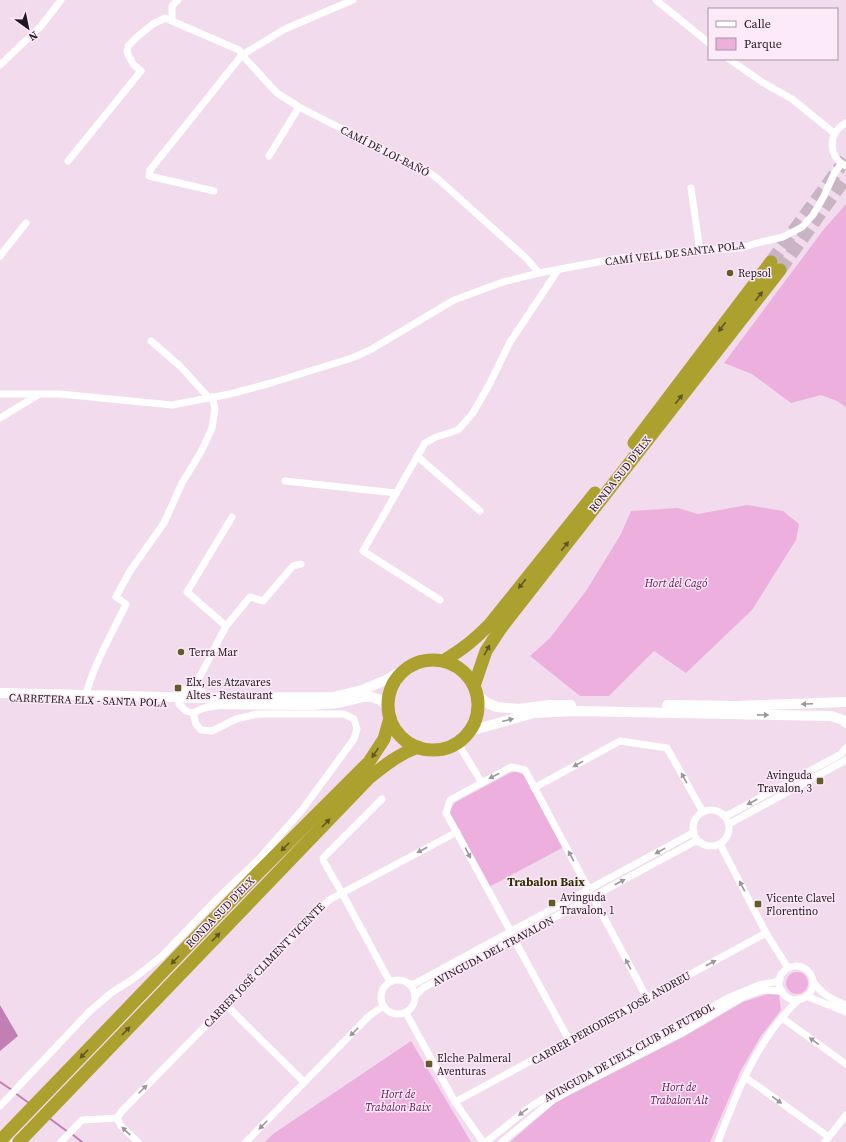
<svg xmlns="http://www.w3.org/2000/svg" width="846" height="1142" font-family="'Source Serif 4',serif">
<style>
.green{fill:#edb0de}
.water{fill:#c27fb3}
.lines{fill:none;stroke-linecap:round;stroke-linejoin:round}
.stream{stroke:#c27fb3;stroke-width:2}
.highway-tunnel{stroke:#c8b4c3;stroke-width:13;stroke-dasharray:13 6;stroke-linecap:butt}
.street{stroke:#fff;stroke-width:7}
.secondary{stroke:#fff;stroke-width:10}
.highway{stroke:#aca12f;stroke-width:13}
.oneway{fill:#5f5626}
.oneway2{fill:#9b979a}
.poi-dot{fill:#615c28;stroke:#fdeaf8;stroke-width:1.5}
.labels{text-anchor:middle;stroke-width:3;stroke-linejoin:round;paint-order:stroke}
.street-label{font-size:11px;fill:#20181e;stroke:#fdeaf8}
.poi-label{font-size:11px;fill:#20181e;stroke:#fdeaf8;text-anchor:start}
.park-label{font-size:11px;font-style:italic;fill:#611054;stroke:#fdeaf8}
.neighbourhood-label{font-size:12px;font-weight:bold;fill:#322e03;stroke:#fdeaf8}
</style>
<rect width="100%" height="100%" fill="#f2dbec"/>
<g class="green">
<polygon points="846,204 846,407 837,401 821,395 791,403 752,374 724,363 824,229"/>
<polygon points="747,505 783,511 799,524 796,540 752,610 686,673 654,651 609,696 580,696 530,656 550,638 586,591 621,534 631,511 678,508 698,514"/>
<path d="M517 771 524 775 564 847 489 887 450 815C450 809 452 806 456 802L510 773Z"/>
<circle cx="797" cy="983" r="11"/>
<polygon points="768,994 779,995 781,1010 761,1036 741,1070 710,1142 510,1142 556,1102 685,1036 743,1002"/>
<polygon points="411,1041 471,1142 265,1142 273,1134"/>
</g>
<polygon class="water" points="0,1005 18,1036 0,1051"/>
<g class="lines">
<g class="stream">
<polyline points="0,1082 12,1090"/>
<polyline points="15,1093 29,1103"/>
<polyline points="49,1118 68,1132"/>
<polyline points="72,1134 82,1142"/>
</g>
<g class="highway-tunnel">
<polyline points="771,262 846,159"/>
<polyline points="780,270 846,177"/>
</g>
<g class="street">
<polyline points="656,0 709,43"/>
<polyline points="172,21 172,6 178,0"/>
<polyline points="729,59 762,82 792,99 834,133"/>
<polyline points="0,65 41,26 61,0"/>
<path d="M846 123C828 132 827 157 846 166"/>
<polyline points="269,156 299,107"/>
<polyline points="68,161 141,71 133,64 127,52 128,46 138,36 153,24 165,18 239,50 242,55 277,93 299,107 403,160 426,170 438,179 527,259 539,273"/>
<polyline points="691,188 700,251"/>
<polyline points="214,191 149,176 150,170 242,55 285,29 353,0"/>
<polyline points="0,256 26,223"/>
<polyline points="151,341 180,366 209,398"/>
<polyline points="0,394 60,394 172,405 230,394 271,383 352,358 370,350 454,300 503,282 539,273 614,259 656,254 741,248 757,243 783,237 802,227 813,215 824,196 834,174 841,164"/>
<polyline points="0,418 38,395"/>
<polyline points="417,456 480,511"/>
<polyline points="285,481 396,493"/>
<polyline points="440,600 363,551 425,443 436,437 458,430 473,413 490,383 510,342 558,270"/>
<polyline points="226,626 187,592 232,517"/>
<polyline points="195,686 226,626 250,597 263,601 293,566 301,564"/>
<path d="M86 695C93 665 113 632 126 604L116 597 130 571 164 523 182 483 201 452 212 428 215 409 212 397"/>
<polyline points="179,697 184,690 192,685 200,689 206,698"/>
<polyline points="179,704 186,711 193,713 204,708 217,706"/>
<polyline points="457,742 482,783"/>
<polyline points="534,788 620,741 667,748 703,812"/>
<polyline points="382,799 323,858 324,862 342,893 390,982"/>
<circle cx="711" cy="828" r="18"/>
<polyline points="723,815 728,815 841,754 846,748"/>
<polyline points="729,824 846,760"/>
<polyline points="720,844 766,933 788,968"/>
<polyline points="593,897 647,998"/>
<polyline points="511,932 446,813 450,800 511,767 525,770 589,890"/>
<polyline points="514,939 569,1040"/>
<circle cx="796" cy="983" r="17"/>
<circle cx="398" cy="997" r="17"/>
<path d="M813 982C823 995 831 999 846 1005"/>
<polyline points="409,984 414,984 689,835 694,831"/>
<polyline points="415,996 423,988 694,842 700,842"/>
<polyline points="806,996 846,1012"/>
<polyline points="226,1005 304,1082"/>
<polyline points="406,1013 455,1102 483,1142"/>
<polyline points="782,1018 846,1064"/>
<polyline points="745,1077 829,1137"/>
<polyline points="455,1102 766,933"/>
<polyline points="0,1106 89,1012 111,993 133,979 161,957 218,898 258,860 302,810 354,739 357,729 354,719 344,714 258,714 236,719 212,731 201,730 196,724 193,713"/>
<polyline points="117,1118 122,1111 329,900 457,832"/>
<polyline points="117,1118 121,1126 138,1142"/>
<polyline points="61,1142 82,1120 117,1118"/>
<polyline points="246,1142 368,1017 383,1006"/>
<polyline points="486,1142 530,1107 560,1088 641,1046 728,998 759,985 775,982 780,979"/>
<polyline points="502,1142 553,1100 571,1090 682,1033 743,997 763,990 782,991"/>
<path d="M718 1142C730 1111 743 1076 761 1047 771 1030 785 1013 799 999"/>
<polyline points="825,1142 846,1115"/>
</g>
<g class="secondary">
<polyline points="0,693 206,698 333,697 362,690 386,680 403,670"/>
<polyline points="477,695 487,703 497,707 518,709 550,705 571,705"/>
<polyline points="212,704 313,705 338,703 364,697 372,697 380,700 388,707"/>
<polyline points="667,705 737,706 846,702"/>
<polyline points="470,731 534,713 577,711 831,716 843,720 846,723"/>
</g>
<g class="highway">
<polyline points="634,443 771,262"/>
<circle cx="433" cy="705" r="45"/>
<path d="M443 661C463 649 473 641 490 624L595 493"/>
<polyline points="474,686 486,651 501,628 780,270"/>
<polyline points="0,1141 254,877 369,762 384,739 390,718"/>
<path d="M19 1142 369 778C385 765 399 754 418 747"/>
</g>
</g>
<defs><path id="oneway-solid" d="M-6-.8H1V-3.2L6.5 0L1 3.2V.8H-6Z"/></defs>
<g class="oneway">
<use href="#oneway-solid" transform="translate(759 296) rotate(-52)"/>
<use href="#oneway-solid" transform="translate(722 327) rotate(127)"/>
<use href="#oneway-solid" transform="translate(679 399) rotate(-52)"/>
<use href="#oneway-solid" transform="translate(565 546) rotate(-52)"/>
<use href="#oneway-solid" transform="translate(522 584) rotate(129)"/>
<use href="#oneway-solid" transform="translate(487 650) rotate(-61)"/>
<use href="#oneway-solid" transform="translate(375 753) rotate(123)"/>
<use href="#oneway-solid" transform="translate(326 823) rotate(-46)"/>
<use href="#oneway-solid" transform="translate(285 847) rotate(135)"/>
<use href="#oneway-solid" transform="translate(216 937) rotate(-46)"/>
<use href="#oneway-solid" transform="translate(175 960) rotate(134)"/>
<use href="#oneway-solid" transform="translate(126 1031) rotate(-46)"/>
<use href="#oneway-solid" transform="translate(84 1054) rotate(134)"/>
</g>
<g class="oneway2">
<use href="#oneway-solid" transform="translate(807 704) rotate(177)"/>
<use href="#oneway-solid" transform="translate(763 715) rotate(1)"/>
<use href="#oneway-solid" transform="translate(508 720) rotate(-14)"/>
<use href="#oneway-solid" transform="translate(578 764) rotate(151)"/>
<use href="#oneway-solid" transform="translate(494 776) rotate(152)"/>
<use href="#oneway-solid" transform="translate(684 778) rotate(-119)"/>
<use href="#oneway-solid" transform="translate(752 802) rotate(152)"/>
<use href="#oneway-solid" transform="translate(422 850) rotate(152)"/>
<use href="#oneway-solid" transform="translate(660 851) rotate(151)"/>
<use href="#oneway-solid" transform="translate(468 853) rotate(62)"/>
<use href="#oneway-solid" transform="translate(571 856) rotate(-118)"/>
<use href="#oneway-solid" transform="translate(620 882) rotate(-28)"/>
<use href="#oneway-solid" transform="translate(742 886) rotate(-118)"/>
<use href="#oneway-solid" transform="translate(711 963) rotate(-28)"/>
<use href="#oneway-solid" transform="translate(628 964) rotate(-118)"/>
<use href="#oneway-solid" transform="translate(354 1032) rotate(135)"/>
<use href="#oneway-solid" transform="translate(814 1041) rotate(-144)"/>
<use href="#oneway-solid" transform="translate(143 1089) rotate(-45)"/>
<use href="#oneway-solid" transform="translate(777 1100) rotate(36)"/>
<use href="#oneway-solid" transform="translate(523 1112) rotate(142)"/>
<use href="#oneway-solid" transform="translate(263 1125) rotate(134)"/>
<use href="#oneway-solid" transform="translate(126 1131) rotate(-136)"/>
</g>
<g class="poi-dot">
<circle cx="730" cy="273" r="4"/>
<circle cx="181" cy="652" r="4"/>
<rect x="174" y="684" width="8" height="8" rx="2"/>
<rect x="816" y="777" width="8" height="8" rx="2"/>
<rect x="548" y="899" width="8" height="8" rx="2"/>
<rect x="754" y="900" width="8" height="8" rx="2"/>
<rect x="425" y="1060" width="8" height="8" rx="2"/>
</g>
<g class="labels">
<g class="street-label">
<text transform="translate(385 151) rotate(27)" y="4">CAMÍ DE LOI-BAÑÓ</text>
<text transform="translate(675 253) rotate(-7)" y="4">CAMÍ VELL DE SANTA POLA</text>
<text transform="translate(620 474) rotate(-52)" y="4">RONDA SUD D'ELX</text>
<text transform="translate(88 700) rotate(2)" y="4">CARRETERA ELX - SANTA POLA</text>
<text transform="translate(220 912) rotate(-46)" y="4">RONDA SUD D'ELX</text>
<text transform="translate(493 951) rotate(-28)" y="4">AVINGUDA DEL TRAVALON</text>
<text transform="translate(264 965) rotate(-46)" y="4">CARRER JOSÉ CLIMENT VICENTE</text>
<text transform="translate(611 1018) rotate(-29)" y="4">CARRER PERIODISTA JOSÉ ANDREU</text>
<text transform="translate(629 1052) rotate(-29)" y="4">AVINGUDA DE L'ELX CLUB DE FUTBOL</text>
</g>
<g class="poi-label">
<text x="738" y="277">Repsol</text>
<text x="189" y="656">Terra Mar</text>
<text x="186" y="686">Elx, les Atzavares<tspan x="186" dy="13">Altes - Restaurant</tspan></text>
<text x="812" y="779" text-anchor="end">Avinguda<tspan x="812" dy="13">Travalon, 3</tspan></text>
<text x="560" y="901">Avinguda<tspan x="560" dy="13">Travalon, 1</tspan></text>
<text x="766" y="902">Vicente Clavel<tspan x="766" dy="13">Florentino</tspan></text>
<text x="437" y="1062">Elche Palmeral<tspan x="437" dy="13">Aventuras</tspan></text>
</g>
<g class="park-label">
<text x="676" y="587">Hort del Cagó</text>
<text x="679" y="1091">Hort de<tspan x="679" dy="13">Trabalon Alt</tspan></text>
<text x="398" y="1098">Hort de<tspan x="398" dy="13">Trabalon Baix</tspan></text>
</g>
<g class="neighbourhood-label">
<text x="546" y="886">Trabalon Baix</text>
</g>
</g>
<rect x="708" y="8" width="130" height="52" fill="#fdeaf8" stroke="#a596a1"/>
<rect x="716" y="21" width="20" height="6" fill="#ffffff" stroke="#a596a1"/>
<text x="744" y="28" font-size="12" fill="#20181e">Calle</text>
<rect x="716" y="38" width="20" height="12" fill="#edb0de" stroke="#a596a1"/>
<text x="744" y="48" font-size="12" fill="#20181e">Parque</text>
<g transform="translate(28 28) rotate(147)" stroke="#fdeaf8" stroke-width="3" paint-order="stroke">
<path d="M0-3L7 15L0 10L-7 15Z" fill="#20181e"/>
<text y="-6" font-size="11" font-weight="bold" text-anchor="middle" fill="#20181e">N</text>
</g>
</svg>
